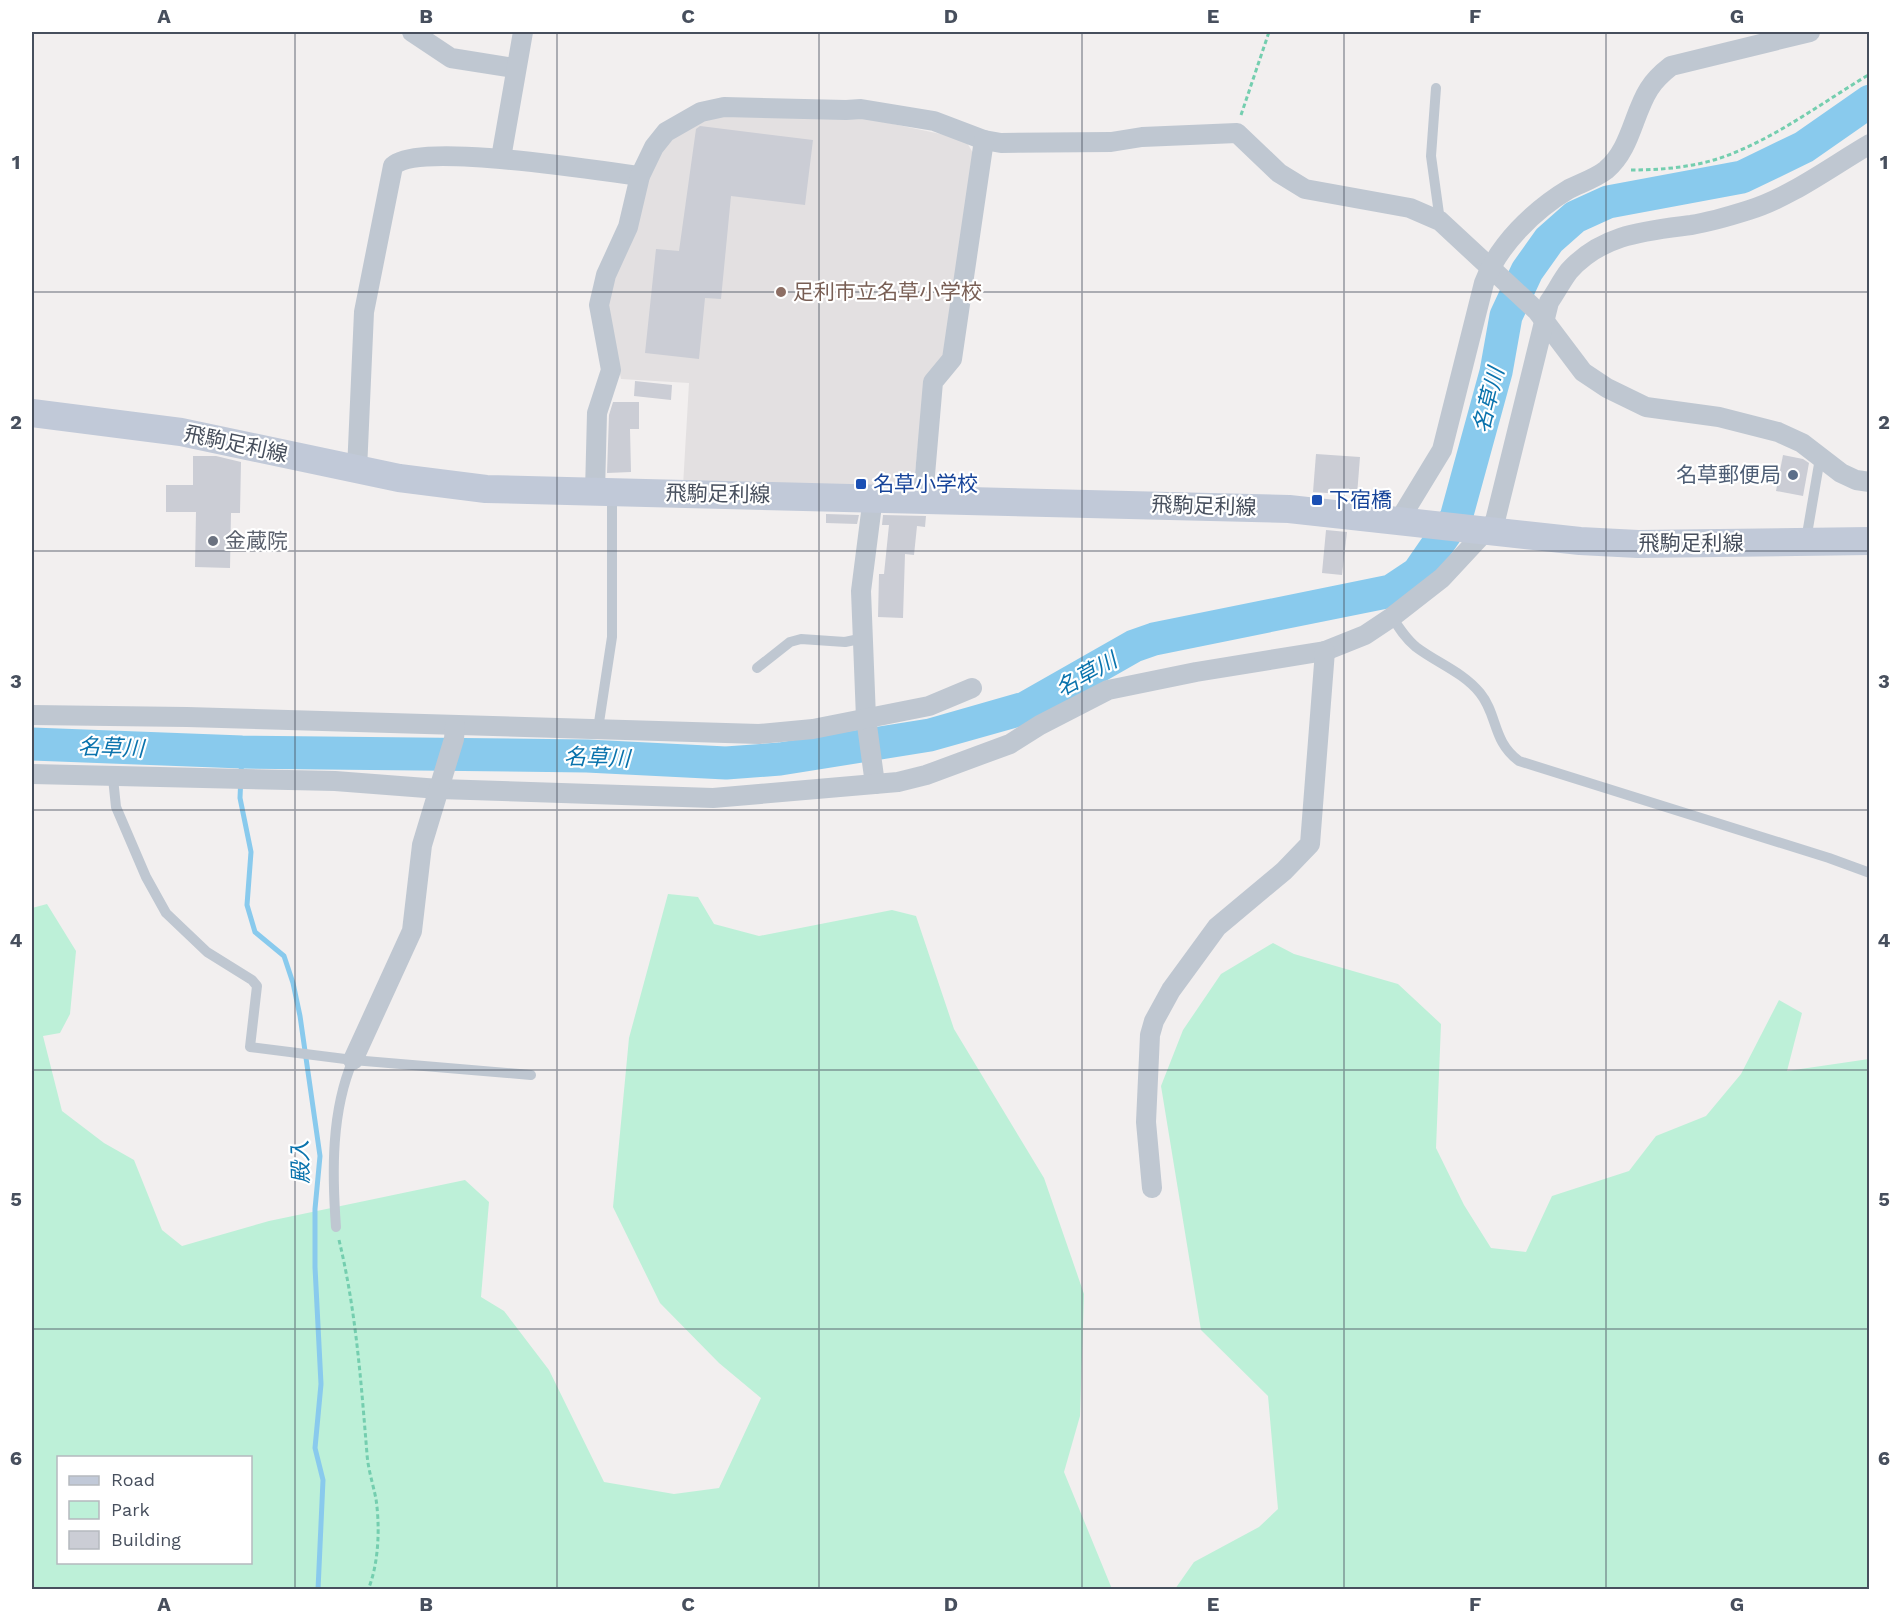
<svg xmlns="http://www.w3.org/2000/svg" width="1901" height="1621" font-family="'Work Sans','Noto Sans JP',sans-serif">
<style>
.education{fill:#e3e0e1}
.green{fill:#bdf0d8;fill-rule:evenodd}
.lines{fill:none;stroke-linecap:round;stroke-linejoin:round}
.stream{stroke:#89caed;stroke-width:5}
.river{stroke:#89caed;stroke-width:33}
.building{fill:#cbcdd5}
.path{stroke:#74ceaf;stroke-width:3;stroke-dasharray:4.5 3;stroke-linecap:butt}
.service{stroke:#bfc7d1;stroke-width:10}
.minor{stroke:#bfc7d1;stroke-width:20}
.secondary{stroke:#c1c9d8;stroke-width:28}
.grid{fill:none;stroke:#474f5d;stroke-width:1.5;stroke-opacity:0.55}
.education-dot{fill:#8d6e63;stroke:#fff;stroke-width:2}
.service-dot{fill:#5c6f8a;stroke:#fff;stroke-width:2}
.transit-dot{fill:#1a4fb4;stroke:#fff;stroke-width:2}
.worship-dot{fill:#6b7280;stroke:#fff;stroke-width:2}
.labels{text-anchor:middle;stroke-width:4.5;stroke-linejoin:round;paint-order:stroke}
.education-label{font-size:21px;fill:#785e54;stroke:#fff;text-anchor:start}
.street-label{font-size:21px;fill:#474f5d;stroke:#fff}
.service-label{font-size:21px;fill:#4e5e75;stroke:#fff;text-anchor:end}
.transit-label{font-size:21px;fill:#164399;stroke:#fff;text-anchor:start}
.worship-label{font-size:21px;fill:#5b616d;stroke:#fff;text-anchor:start}
.water-label{font-size:22px;font-style:italic;fill:#0a73ad;stroke:#fff}
.neatline{fill:none;stroke:#474f5d;stroke-width:2}
.grid-label{font-size:20px;text-anchor:middle;font-weight:bold;fill:#474f5d}
</style>
<rect width="100%" height="100%" fill="#f2efef"/>
<polygon class="education" points="724,114 869,119 965,139 974,155 944,356 925,379 914,482 908,489 683,486 689,383 621,379 605,306 647,173 659,151 682,128"/>
<g class="green">
<path d="M668 894 698 897 714 924 759 936 892 910 916 916 954 1029 1044 1178 1084 1294 1080 1416 1064 1472 1112 1589 32 1590V908L47 904 76 951 70 1014 60 1033 43 1036 62 1111 104 1143 134 1160 162 1230 182 1246 269 1221 465 1180 489 1202 481 1297 504 1311 549 1370 604 1482 674 1494 719 1488 761 1398 719 1363 660 1303 613 1207 629 1038ZM58 1458H250V1562H58Z"/>
<polygon points="1273,943 1294,954 1398,984 1441,1024 1436,1148 1464,1205 1491,1248 1526,1252 1552,1196 1629,1171 1656,1136 1706,1116 1741,1074 1779,1000 1802,1013 1787,1071 1869,1059 1869,1589 1175,1589 1194,1562 1259,1527 1278,1509 1268,1396 1201,1330 1161,1086 1183,1030 1221,974"/>
</g>
<g class="lines">
<polyline class="stream" points="242,752 240,798 251,852 247,905 255,932 284,956 293,983 300,1016 320,1156 315,1209 315,1267 321,1384 315,1448 323,1480 318,1590"/>
<polyline class="river" points="32,744 242,752 587,756 726,763 780,759 930,735 1025,708 1134,646 1154,639 1391,591 1418,573 1456,518 1496,372 1506,316 1527,271 1549,240 1575,217 1608,202 1742,177 1804,147 1870,101"/>
</g>
<g class="building">
<polygon points="700,126 813,140 805,205 731,196 721,299 705,298 699,359 645,353 656,249 679,251 696,129"/>
<polygon points="635,381 672,385 671,400 634,396"/>
<polygon points="613,402 639,402 639,429 630,429 631,472 607,473 609,415"/>
<polygon points="1316,454 1360,457 1357,495 1313,492"/>
<polygon points="1783,455 1803,459 1809,463 1803,496 1776,491"/>
<polygon points="193,456 216,456 241,462 240,513 231,513 230,568 195,567 196,512 166,512 166,485 193,485"/>
<polygon points="826,514 859,515 857,524 826,523"/>
<polygon points="883,515 926,516 925,527 917,526 914,555 905,554 903,618 878,617 879,574 884,574 889,525 882,525"/>
<polygon points="1326,530 1347,532 1342,575 1322,573"/>
</g>
<g class="lines">
<g class="path">
<polyline points="1241,115 1269,32"/>
<path d="M1631 170C1663 170 1696 167 1726 156 1777 137 1823 102 1870 74"/>
<path d="M339 1240C356 1310 361 1382 367 1454 368 1469 373 1484 376 1499 380 1527 379 1563 368 1590"/>
</g>
<g class="service">
<polyline points="1436,88 1431,156 1440,221"/>
<polyline points="1806,540 1819,464 1823,459"/>
<path d="M1392 617C1399 628 1406 639 1416 647 1437 663 1463 672 1480 693 1498 715 1492 741 1519 761L1829 858 1870 873"/>
<polyline points="757,668 790,642 801,639 845,642 864,638"/>
<polyline points="598,729 612,637 612,493"/>
<polyline points="113,778 116,807 146,877 166,913 207,952 252,980 257,986 250,1047 353,1060 531,1075"/>
<path d="M336 1227C332 1173 331 1111 353 1060"/>
</g>
<g class="minor">
<polyline points="412,32 451,58 514,68"/>
<polyline points="501,158 523,32"/>
<path d="M357 470 364 312 393 166C419 141 599 171 640 176"/>
<polyline points="595,492 597,413 611,370 599,305 606,275 628,227 640,176 654,147 666,132 701,112 724,107 846,110 861,109 934,121 984,140 1001,143 1111,142 1142,137 1237,133 1279,173 1305,189 1410,208 1440,221 1537,311 1583,372 1607,388 1646,407 1719,417 1778,432 1802,443 1841,473 1856,480 1870,482"/>
<polyline points="873,497 861,591 866,718 875,784"/>
<polyline points="923,498 933,382 952,359 984,140"/>
<path d="M1400 519 1442 450 1484 283C1498 245 1534 210 1569 189 1581 183 1596 178 1606 170 1631 149 1633 114 1649 89 1655 79 1662 73 1671 66L1810 32"/>
<polyline points="32,715 187,717 759,734 813,729 929,706 972,688"/>
<path d="M32 774 335 781 439 789 713 798 898 782 926 775 1010 744 1040 725 1108 690 1196 672 1325 651 1365 635 1392 617 1442 578 1495 521 1549 302C1556 292 1562 280 1569 271 1602 234 1645 231 1691 225 1710 222 1730 216 1749 210 1791 197 1832 166 1870 144"/>
<polyline points="353,1060 412,931 422,845 454,739 455,726"/>
<polyline points="1152,1188 1146,1122 1150,1035 1154,1021 1171,990 1217,927 1284,871 1310,844 1325,651"/>
</g>
<polyline class="secondary" points="32,413 181,432 399,478 486,489 1289,509 1580,541 1638,544 1870,541"/>
</g>
<path class="grid" d="M295 32V1590M557 32V1590M819 32V1590M1082 32V1590M1344 32V1590M1606 32V1590M32 292H1870M32 551H1870M32 810H1870M32 1070H1870M32 1329H1870"/>
<circle class="education-dot" cx="781" cy="292" r="6"/>
<circle class="service-dot" cx="1793" cy="475" r="6"/>
<g class="transit-dot">
<rect x="855" y="478" width="12" height="12" rx="3"/>
<rect x="1311" y="494" width="12" height="12" rx="3"/>
</g>
<circle class="worship-dot" cx="213" cy="541" r="6"/>
<g class="labels">
<g class="education-label">
<text x="793" y="299">足利市立名草小学校</text>
</g>
<g class="street-label">
<text transform="translate(236 444) rotate(12)" y="7">飛駒足利線</text>
<text transform="translate(718 494) rotate(1)" y="7">飛駒足利線</text>
<text transform="translate(1204 506) rotate(2)" y="7">飛駒足利線</text>
<text x="1691" y="550">飛駒足利線</text>
</g>
<g class="service-label">
<text x="1781" y="482">名草郵便局</text>
</g>
<g class="transit-label">
<text x="873" y="491">名草小学校</text>
<text x="1329" y="507">下宿橋</text>
</g>
<g class="worship-label">
<text x="225" y="548">金蔵院</text>
</g>
<g class="water-label">
<text transform="translate(1488 400) rotate(-76)" y="8">名草川</text>
<text transform="translate(1086 674) rotate(-29)" y="8">名草川</text>
<text transform="translate(111 747) rotate(2)" y="8">名草川</text>
<text transform="translate(597 757) rotate(2)" y="8">名草川</text>
<text transform="translate(300 1162) rotate(-92)" y="8">殿入</text>
</g>
</g>
<rect width="1901" height="1621" fill="none" stroke="#ffffff" stroke-width="66"/>
<rect x="57" y="1456" width="195" height="108" fill="#ffffff" stroke="#b5b9be" stroke-width="1.5"/>
<rect x="69" y="1476" width="30" height="9" fill="#c1c9d8" stroke="#b5b9be" stroke-width="1.5"/>
<text x="111" y="1486" font-size="18" fill="#474f5d">Road</text>
<rect x="69" y="1501" width="30" height="18" fill="#bdf0d8" stroke="#b5b9be" stroke-width="1.5"/>
<text x="111" y="1516" font-size="18" fill="#474f5d">Park</text>
<rect x="69" y="1531" width="30" height="18" fill="#cbcdd5" stroke="#b5b9be" stroke-width="1.5"/>
<text x="111" y="1546" font-size="18" fill="#474f5d">Building</text>
<rect x="33" y="33" width="1835" height="1555" class="neatline"/>
<g class="grid-label">
<text x="164" y="23">A</text>
<text x="426" y="23">B</text>
<text x="688" y="23">C</text>
<text x="951" y="23">D</text>
<text x="1213" y="23">E</text>
<text x="1475" y="23">F</text>
<text x="1737" y="23">G</text>
<text x="16" y="169">1</text>
<text x="1884" y="169">1</text>
<text x="16" y="429">2</text>
<text x="1884" y="429">2</text>
<text x="16" y="688">3</text>
<text x="1884" y="688">3</text>
<text x="16" y="947">4</text>
<text x="1884" y="947">4</text>
<text x="16" y="1206">5</text>
<text x="1884" y="1206">5</text>
<text x="16" y="1465">6</text>
<text x="1884" y="1465">6</text>
<text x="164" y="1611">A</text>
<text x="426" y="1611">B</text>
<text x="688" y="1611">C</text>
<text x="951" y="1611">D</text>
<text x="1213" y="1611">E</text>
<text x="1475" y="1611">F</text>
<text x="1737" y="1611">G</text>
</g>
</svg>
